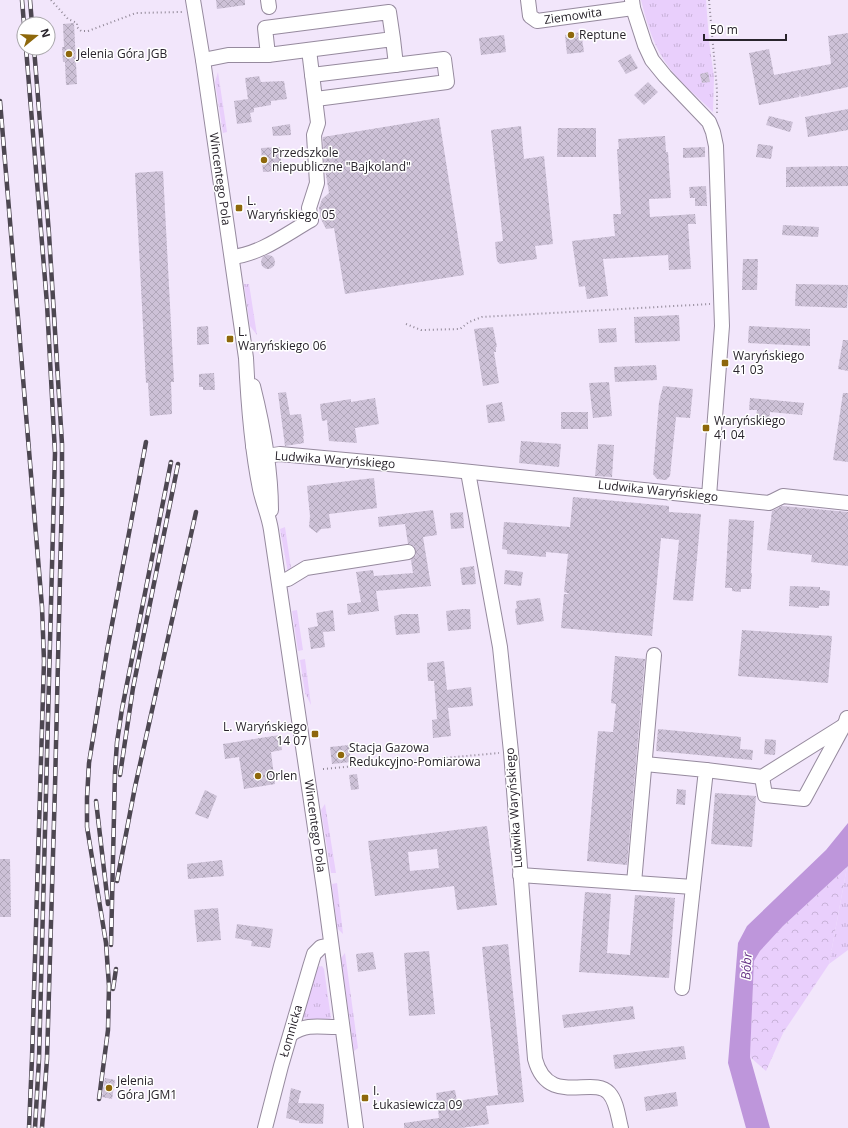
<svg xmlns="http://www.w3.org/2000/svg" width="848" height="1128" font-family="'Open Sans',sans-serif">
<style>
.grass{fill:url(#grass-tufts)}
.forest{fill:url(#forest-crowns)}
.water{fill:#be96db}
.building{fill:url(#building-cross-hatch);fill-rule:evenodd}
.lines{fill:none;stroke-linecap:round;stroke-linejoin:round}
.minor-casing{stroke:#968a9e;stroke-width:16}
.path{stroke:#918897;stroke-width:2;stroke-dasharray:1 3;stroke-linecap:butt}
.minor{stroke:#fff;stroke-width:14}
.rail-casing{stroke:#4d4751;stroke-width:4.5}
.rail{stroke:#fff;stroke-width:3;stroke-dasharray:9;stroke-linecap:butt}
.poi-dot{fill:#8e680b;stroke:#fff;stroke-width:1.5}
.labels{text-anchor:middle;stroke-width:3;stroke-linejoin:round;paint-order:stroke}
.street-label{font-size:12px;fill:#29242c;stroke:#fff}
.poi-label{font-size:12px;fill:#29242c;stroke:#fff;text-anchor:start}
.water-label{font-size:13px;font-style:italic;fill:#683687;stroke:#fff}
</style>
<defs>
<pattern id="grass-tufts" width="24" height="20" patternUnits="userSpaceOnUse"><rect width="24" height="20" fill="#e9cffc"/><path d="M3 7l-1-3M5 7V3M7 7l1-3M15 17l-1-3M17 17v-4M19 17l1-3" fill="none" stroke="#c8b2d8"/></pattern>
<pattern id="forest-crowns" width="20" height="18" patternUnits="userSpaceOnUse"><rect width="20" height="18" fill="#e9cffc"/><path d="M2 6a3 3 0 1 1 6 0M12 15a3 3 0 1 1 6 0" fill="none" stroke="#c8b2d8"/></pattern>
<pattern id="building-cross-hatch" width="8" height="8" patternUnits="userSpaceOnUse"><rect width="8" height="8" fill="#cdc1d7"/><path d="M0 0l8 8M0 8l8-8" fill="none" stroke="#b0a6b9"/></pattern>
</defs>
<rect width="100%" height="100%" fill="#f2e6fb"/>
<g class="grass">
<path d="M641 0H706L709 41 714 77 713 112C699 98 683 85 671 70 655 50 647 25 641 0Z"/>
<polygon points="218,72 227,132 223,133 215,82"/>
<polygon points="244,284 249,284 257,335 250,326"/>
<polygon points="285,527 291,568 288,573 280,529"/>
<polygon points="297,610 303,650 298,651 292,611"/>
<polygon points="305,659 311,705 305,693 300,660"/>
<polygon points="325,804 336,873 331,873 321,810"/>
<polygon points="848,866 848,950 829,964 847,867"/>
<polygon points="337,883 343,934 337,928 332,884"/>
<polygon points="345,953 358,1048 354,1051 341,958"/>
<polygon points="322,966 324,969 331,1018 327,1021 305,1019 303,1015 315,969 318,967"/>
</g>
<polygon class="forest" points="847,867 829,964 783,1033 766,1071 750,1057 754,961 760,951 783,926"/>
<polygon class="water" points="848,823 848,866 783,926 760,951 754,961 750,1057 770,1128 746,1128 728,1063 738,943 747,926 826,850"/>
<g class="building">
<polygon points="216,0 245,0 245,5 217,9"/>
<polygon points="74,23 77,84 66,85 65,62 63,62 62,47 64,47 63,24"/>
<polygon points="581,32 584,52 567,54 565,35"/>
<polygon points="848,33 848,87 801,97 800,93 799,97 759,105 749,53 769,49 774,75 831,64 828,36"/>
<polygon points="504,35 506,52 481,55 479,38"/>
<polygon points="630,54 638,68 626,74 618,61"/>
<polygon points="708,72 710,82 702,83 700,74"/>
<polygon points="259,76 261,82 284,81 287,99 271,101 271,105 254,108 254,112 250,113 252,122 237,124 234,101 248,99 245,78"/>
<polygon points="648,82 658,92 644,105 634,95"/>
<polygon points="848,109 848,130 808,137 805,117"/>
<polygon points="769,116 793,122 790,132 766,125"/>
<polygon points="439,118 464,275 345,294 334,228 326,229 321,219 319,208 322,199 329,193 324,163 323,137"/>
<polygon points="290,124 291,135 273,136 272,127"/>
<polygon points="521,126 524,159 544,156 553,244 535,246 537,259 500,264 497,261 495,242 503,241 491,130"/>
<polygon points="558,128 596,128 596,157 557,157"/>
<polygon points="665,136 666,152 668,152 671,198 649,199 650,217 695,214 696,224 688,224 691,269 669,270 668,255 603,259 608,296 587,299 585,286 579,287 572,241 615,236 613,214 621,214 617,149 619,149 618,139"/>
<polygon points="758,144 773,146 771,159 756,157"/>
<polygon points="280,147 282,171 263,172 261,148"/>
<polygon points="705,147 705,157 683,158 683,148"/>
<polygon points="848,166 848,186 786,187 786,167"/>
<polygon points="163,171 174,382 171,382 172,414 150,416 148,383 146,383 135,173"/>
<polygon points="706,186 707,206 695,206 695,198 690,198 689,187"/>
<polygon points="783,225 819,227 818,237 782,235"/>
<circle cx="268" cy="262" r="7"/>
<polygon points="743,259 758,259 757,290 742,290"/>
<polygon points="796,284 848,285 847,308 795,306"/>
<polygon points="679,315 680,341 635,343 634,317"/>
<polygon points="208,326 209,344 197,345 197,327"/>
<polygon points="749,326 810,329 810,346 748,343"/>
<polygon points="493,327 497,347 496,347 496,352 494,352 499,383 483,386 474,329"/>
<polygon points="616,328 617,342 599,343 598,329"/>
<polygon points="843,340 848,340 848,371 838,369"/>
<polygon points="656,365 657,380 615,382 614,367"/>
<polygon points="214,373 215,390 203,390 203,387 199,387 199,374"/>
<polygon points="609,382 612,416 593,418 589,383"/>
<polygon points="663,386 693,389 690,418 676,417 670,476 666,480 657,479 653,474 659,402"/>
<polygon points="286,392 290,415 301,414 304,436 303,436 304,443 285,446 278,393"/>
<polygon points="843,393 848,393 848,462 833,460"/>
<polygon points="375,398 379,424 355,428 357,443 329,441 327,420 322,421 320,404 351,399 351,402"/>
<polygon points="750,398 804,403 802,415 770,412 769,421 756,420 757,410 749,410"/>
<polygon points="502,402 505,421 488,423 486,405"/>
<rect x="561" y="412" width="27" height="17"/>
<polygon points="521,441 561,444 559,467 519,463"/>
<polygon points="598,444 614,445 612,477 595,476"/>
<polygon points="374,478 377,508 329,514 331,528 321,529 317,533 309,527 310,516 307,486"/>
<polygon points="573,497 669,506 669,512 701,514 693,601 673,600 679,540 661,538 652,636 561,628 564,594 570,594 564,592 568,554 546,552 546,557 507,554 507,550 502,549 504,522 570,527"/>
<polygon points="782,506 848,512 848,566 811,562 812,555 767,550 772,511"/>
<polygon points="433,510 437,535 423,537 431,586 376,591 379,611 348,615 347,604 361,602 356,572 373,570 374,576 413,573 411,560 416,555 416,551 414,546 408,544 405,524 379,527 378,517"/>
<polygon points="463,512 464,528 451,529 450,513"/>
<polygon points="729,519 754,521 751,573 752,573 751,585 751,589 741,589 741,592 732,591 732,588 725,588"/>
<polygon points="474,566 476,584 462,585 460,568"/>
<polygon points="505,570 523,572 521,586 504,584"/>
<polygon points="790,586 820,587 820,590 830,591 829,606 819,606 819,608 789,606"/>
<polygon points="540,598 544,621 517,625 515,609 517,608 516,601"/>
<polygon points="462,609 470,609 471,629 448,631 446,611"/>
<polygon points="333,610 335,631 323,632 325,647 311,649 308,628 318,626 316,613"/>
<polygon points="402,614 418,614 420,633 396,635 394,616"/>
<polygon points="742,630 832,636 828,683 738,676"/>
<polygon points="615,656 645,659 627,865 587,861 598,731 613,732 616,704 611,703"/>
<polygon points="444,661 447,690 471,687 473,706 448,708 451,736 433,738 432,720 437,719 434,681 428,681 427,663"/>
<polygon points="658,729 741,737 740,749 753,750 752,760 656,751"/>
<polygon points="280,735 282,750 271,752 275,784 244,789 239,757 225,759 223,744"/>
<polygon points="765,739 776,740 775,755 764,754"/>
<polygon points="349,745 351,762 332,764 330,747"/>
<polygon points="357,774 359,789 351,790 349,775"/>
<polygon points="677,789 686,790 685,805 676,804"/>
<polygon points="205,790 217,796 208,819 195,814"/>
<polygon points="715,793 756,796 752,847 711,844"/>
<path d="M487 826 497 905 457 910 454 886 375 896 368 841ZM437 849 439 868 410 871 408 852Z"/>
<polygon points="0,859 10,859 11,917 0,917"/>
<polygon points="222,860 224,876 188,879 187,864"/>
<polygon points="585,892 611,894 607,953 630,955 635,895 675,898 669,978 579,972"/>
<polygon points="218,908 221,940 197,942 194,910"/>
<polygon points="237,924 273,929 270,948 251,946 252,941 235,938"/>
<polygon points="508,944 524,1102 486,1106 489,1124 461,1128 404,1128 404,1123 439,1118 436,1093 455,1090 457,1101 498,1095 482,947"/>
<polygon points="429,951 435,1014 409,1016 404,953"/>
<polygon points="373,952 376,969 358,972 356,954"/>
<polygon points="633,1006 635,1019 564,1028 562,1015"/>
<polygon points="684,1046 686,1059 615,1069 613,1055"/>
<polygon points="105,1078 115,1080 112,1099 102,1097"/>
<polygon points="291,1088 301,1091 298,1103 324,1104 323,1124 299,1123 299,1121 286,1118"/>
<polygon points="676,1092 678,1106 646,1111 644,1097"/>
</g>
<g class="lines">
<defs>
<g id="minor">
<path d="M193 0 203 60 246 358C248 401 251 445 260 489 263 503 269 516 271 530L324 889 356 1128"/>
<polyline points="268,0 269,7"/>
<polyline points="528,0 530,16 537,21 633,8"/>
<polyline points="632,0 633,8 645,45 652,60 665,76 709,122 713,132 716,146 722,326 709,496"/>
<polyline points="393,39 389,12 265,28 268,55 393,39 396,65"/>
<polyline points="203,60 228,55 268,55"/>
<polyline points="312,75 444,59 447,82 316,99"/>
<path d="M232 257C261 254 286 234 311 220L309 208 317 183 314 135 318 123 309 50"/>
<path d="M253 386C263 426 271 469 271 510"/>
<path d="M253 446C261 457 269 456 280 454L443 469 769 503 783 496 848 503"/>
<path d="M468 472 500 647 511 752 535 1059C548 1108 593 1075 609 1093 617 1102 618 1117 621 1128"/>
<polyline points="279,581 288,579 306,568 408,552"/>
<polyline points="645,764 706,770 693,887"/>
<polyline points="706,770 762,777 845,725 847,718"/>
<polyline points="762,777 765,795 804,799 844,725"/>
<polyline points="520,875 693,887 682,988"/>
<polyline points="634,883 654,655"/>
<path d="M291 1034C310 1022 321 1028 342 1027"/>
<polyline points="265,1128 281,1066 310,967 314,954 321,947 331,945"/>
</g>
</defs>
<use href="#minor" class="minor-casing"/>
<g class="path">
<polyline points="51,0 68,19 77,23 77,27 81,31 88,31 136,13 182,12"/>
<polyline points="709,0 717,90 717,114"/>
<polyline points="406,324 421,330 460,329 469,322 482,317 710,304"/>
<polyline points="323,769 499,753"/>
</g>
<use href="#minor" class="minor"/>
<defs>
<g id="rail">
<polyline points="22,0 24,24"/>
<polyline points="30,0 32,24"/>
<polyline points="26,48 47,304 55,453 39,1059 35,1128"/>
<polyline points="34,48 49,234 62,444 62,494 55,787 47,1059 42,1128"/>
<polyline points="0,101 42,607 44,661 32,1058 29,1128"/>
<polyline points="120,775 133,688 178,464"/>
<polyline points="96,801 108,904"/>
<polyline points="117,881 135,787 196,512"/>
<polyline points="111,945 115,772 117,742 122,709 171,462"/>
<polyline points="113,989 116,969"/>
<polyline points="99,1099 108,1030 109,986 106,943 87,827 87,798 89,763 107,651 146,442"/>
</g>
</defs>
<use href="#rail" class="rail-casing"/>
<use href="#rail" class="rail"/>
</g>
<g class="poi-dot">
<circle cx="571" cy="35" r="4"/>
<circle cx="69" cy="54" r="4"/>
<circle cx="264" cy="160" r="4"/>
<rect x="235" y="204" width="8" height="8" rx="2"/>
<rect x="226" y="335" width="8" height="8" rx="2"/>
<rect x="721" y="359" width="8" height="8" rx="2"/>
<rect x="702" y="424" width="8" height="8" rx="2"/>
<rect x="311" y="730" width="8" height="8" rx="2"/>
<circle cx="341" cy="755" r="4"/>
<circle cx="258" cy="776" r="4"/>
<circle cx="109" cy="1088" r="4"/>
<rect x="361" y="1094" width="8" height="8" rx="2"/>
</g>
<g class="labels">
<g class="street-label">
<text transform="translate(573 16) rotate(-8)" y="4">Ziemowita</text>
<text transform="translate(220 179) rotate(82)" y="4">Wincentego Pola</text>
<text transform="translate(335 460) rotate(4)" y="4">Ludwika Waryńskiego</text>
<text transform="translate(658 491) rotate(6)" y="4">Ludwika Waryńskiego</text>
<text transform="translate(514 808) rotate(-94)" y="4">Ludwika Waryńskiego</text>
<text transform="translate(315 826) rotate(82)" y="4">Wincentego Pola</text>
<text transform="translate(291 1031) rotate(-74)" y="4">Łomnicka</text>
</g>
<g class="poi-label">
<text x="579" y="39">Reptune</text>
<text x="77" y="58">Jelenia Góra JGB</text>
<text x="272" y="157">Przedszkole<tspan x="272" dy="14">niepubliczne "Bajkoland"</tspan></text>
<text x="247" y="205">L.<tspan x="247" dy="14">Waryńskiego 05</tspan></text>
<text x="238" y="336">L.<tspan x="238" dy="14">Waryńskiego 06</tspan></text>
<text x="733" y="360">Waryńskiego<tspan x="733" dy="14">41 03</tspan></text>
<text x="714" y="425">Waryńskiego<tspan x="714" dy="14">41 04</tspan></text>
<text x="307" y="731" text-anchor="end">L. Waryńskiego<tspan x="307" dy="14">14 07</tspan></text>
<text x="349" y="752">Stacja Gazowa<tspan x="349" dy="14">Redukcyjno-Pomiarowa</tspan></text>
<text x="266" y="780">Orlen</text>
<text x="117" y="1085">Jelenia<tspan x="117" dy="14">Góra JGM1</tspan></text>
<text x="373" y="1095">I.<tspan x="373" dy="14">Łukasiewicza 09</tspan></text>
</g>
<g class="water-label">
<text transform="translate(746 966) rotate(-87)" y="5">Bóbr</text>
</g>
</g>
<g transform="translate(36 36) rotate(72)"><circle r="19" fill="#ffffff" stroke="#a9a7ab"/>
<path d="M0-3L7 15L0 10L-7 15Z" fill="#8e680b"/>
<text y="-6" font-size="11" font-weight="bold" text-anchor="middle" fill="#29242c">N</text>
</g>
<path d="M704 34v6h82v-6" fill="none" stroke="#29242c" stroke-width="2"/>
<text x="710" y="34" font-size="12" fill="#29242c" stroke="#ffffff" stroke-width="3" paint-order="stroke">50 m</text>
</svg>
